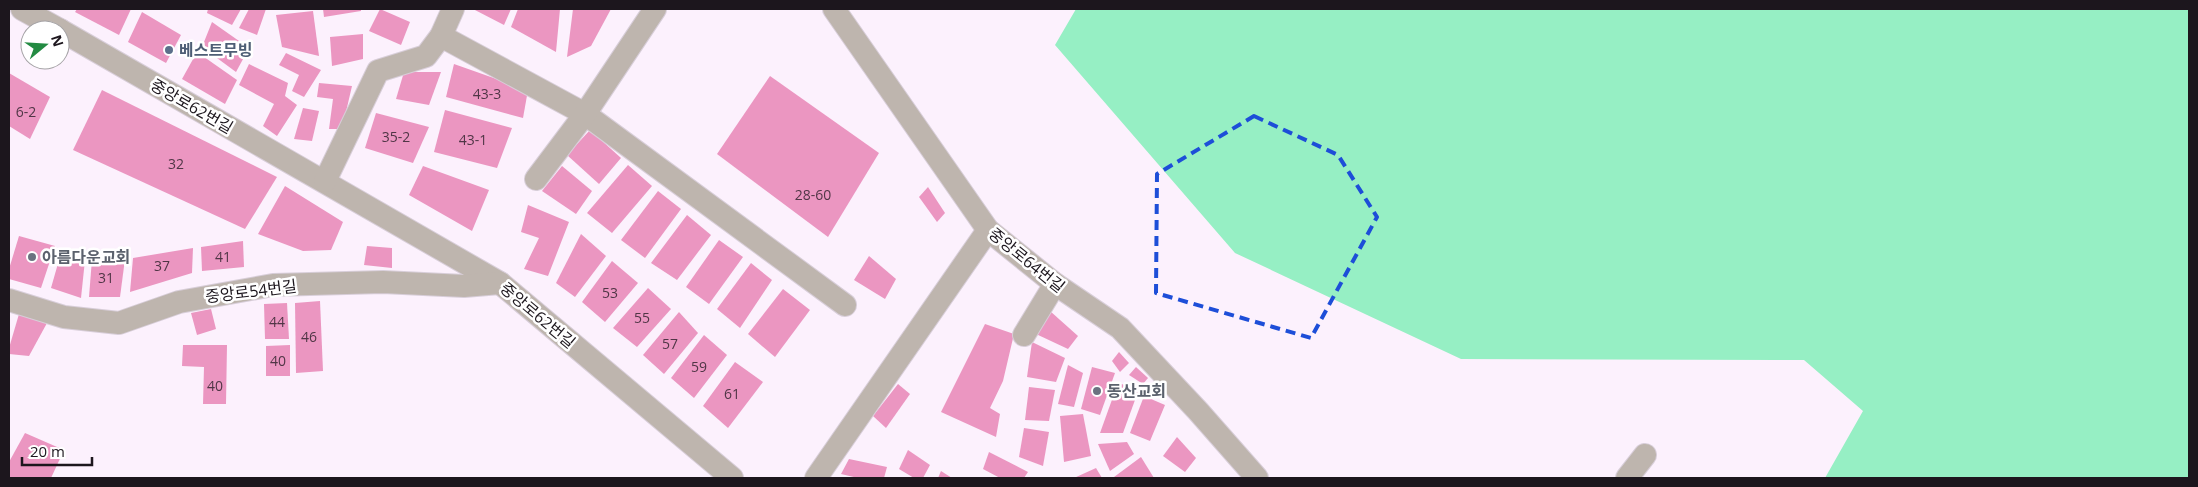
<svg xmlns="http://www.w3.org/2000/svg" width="2198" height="487" font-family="'Open Sans','Noto Sans KR',sans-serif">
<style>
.green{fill:#96efc4}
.building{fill:#eb96c1}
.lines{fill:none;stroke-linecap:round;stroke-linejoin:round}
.minor-casing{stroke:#d8ced9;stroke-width:24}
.minor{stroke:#beb5ae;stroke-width:22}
.marked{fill:none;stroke:#1d4ed8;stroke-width:4;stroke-dasharray:10 6;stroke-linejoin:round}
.service-dot{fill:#5c6f8a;stroke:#fff;stroke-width:2}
.worship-dot{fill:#6b7280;stroke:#fff;stroke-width:2}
.labels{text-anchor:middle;stroke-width:5;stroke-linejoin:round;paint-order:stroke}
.number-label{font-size:14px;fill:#503646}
.service-label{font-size:16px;font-weight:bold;fill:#4e5e75;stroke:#fff;text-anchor:start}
.street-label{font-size:16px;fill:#1c161d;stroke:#fff}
.worship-label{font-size:16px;font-weight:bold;fill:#5b616d;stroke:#fff;text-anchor:start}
</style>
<rect width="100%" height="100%" fill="#fcf1fd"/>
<polygon class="green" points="1076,9 2189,9 2189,478 1825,478 1863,411 1804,360 1461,359 1235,253 1055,45"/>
<g class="building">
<polygon points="77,9 131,9 119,35 75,12"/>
<polygon points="208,9 241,9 232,25 207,13"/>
<polygon points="249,9 266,9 257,35 239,28"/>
<polygon points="323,9 361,9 361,11 324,17"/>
<polygon points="380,9 410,22 401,45 369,31"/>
<polygon points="473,9 511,9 504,25"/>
<polygon points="518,9 560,9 556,52 511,27"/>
<polygon points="573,9 611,9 591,46 567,57"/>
<polygon points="313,11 319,56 282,47 276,15"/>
<polygon points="142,12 181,35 166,63 128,42"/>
<polygon points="212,22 249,48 236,72 202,47"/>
<polygon points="363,34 363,59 332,66 330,37"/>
<polygon points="197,52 237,80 225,104 182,79"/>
<polygon points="286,53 321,70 304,97 292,91 299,75 279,65"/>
<polygon points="249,64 288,83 285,96 297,105 277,136 263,126 274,104 239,85"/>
<polygon points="454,64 528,90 523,118 446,97"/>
<polygon points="404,72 441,72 429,105 396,99"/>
<polygon points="9,73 50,97 30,139 9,126"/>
<polygon points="770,76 879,153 828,237 717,154"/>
<polygon points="319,83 352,86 342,129 329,129 333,99 317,97"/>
<polygon points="102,90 277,177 245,229 73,150"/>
<polygon points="303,108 319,111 312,141 294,139"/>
<polygon points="445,110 512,128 497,168 434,152"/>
<polygon points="376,113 429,127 413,163 365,148"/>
<polygon points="590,130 621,158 599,184 567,155"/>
<polygon points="628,165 652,186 612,233 587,213"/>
<polygon points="423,166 489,190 472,231 409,195"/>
<polygon points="562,166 592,191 576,214 542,191"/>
<polygon points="285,186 343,222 331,250 303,251 258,234"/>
<polygon points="928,187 945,213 937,222 919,197"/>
<polygon points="658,191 681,209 645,258 621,240"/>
<polygon points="528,205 569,222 548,276 524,269 539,238 521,232"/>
<polygon points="687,215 711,235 677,280 651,263"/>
<polygon points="581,234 606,256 575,297 556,283"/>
<polygon points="19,236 55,246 41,288 9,279 9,269"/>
<polygon points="719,240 743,257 709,304 686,287"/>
<polygon points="243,241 244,267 202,271 201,247"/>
<polygon points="367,246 392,248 392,268 364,265"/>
<polygon points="193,248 192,273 130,292 133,258"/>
<polygon points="61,253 85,260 81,298 51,288"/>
<polygon points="869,256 896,279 885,299 854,280"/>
<polygon points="92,259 125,259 120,297 89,297"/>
<polygon points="612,261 638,283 605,322 582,302"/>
<polygon points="751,263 772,280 740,328 717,309"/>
<polygon points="648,288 671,309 637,347 613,328"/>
<polygon points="783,289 810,310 775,357 748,334"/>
<polygon points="320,301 323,371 296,373 295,303"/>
<polygon points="287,303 289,339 265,339 264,304"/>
<polygon points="211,309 216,329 197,335 191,313"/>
<polygon points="1050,311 1078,336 1068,349 1036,334"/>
<polygon points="679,312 698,333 664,374 643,355"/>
<polygon points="19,314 47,323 29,356 9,354 9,348"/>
<polygon points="985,324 1014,334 1003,381 990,408 1000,414 996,437 941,412"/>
<polygon points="704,335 727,355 694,398 671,378"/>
<polygon points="1032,342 1065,358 1056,382 1027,377"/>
<polygon points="183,345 227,345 226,404 203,404 204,367 182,366"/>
<polygon points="290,345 290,376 266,376 266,346"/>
<polygon points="1119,352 1129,363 1120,372 1112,361"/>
<polygon points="735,362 763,382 728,428 703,406"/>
<polygon points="1068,365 1083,373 1074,407 1058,404"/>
<polygon points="1092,367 1115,373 1100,415 1081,409"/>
<polygon points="1136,367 1148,378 1143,384 1129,375"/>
<polygon points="1118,383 1139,389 1123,433 1100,433"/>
<polygon points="898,384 910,394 886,428 873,416"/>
<polygon points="1029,387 1055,390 1049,421 1025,420"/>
<polygon points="1144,396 1165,405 1150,441 1130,433"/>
<polygon points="1083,414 1091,456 1064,462 1060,416"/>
<polygon points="1024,428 1049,432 1043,466 1019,457"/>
<polygon points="25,433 64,450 51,478 9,478 9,462"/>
<polygon points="1177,437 1196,458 1185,472 1163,456"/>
<polygon points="1127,442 1134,454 1110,471 1098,444"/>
<polygon points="908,450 930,465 923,478 914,478 899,469"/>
<polygon points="989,452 1028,472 1024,478 1000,478 983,469"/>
<polygon points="1141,457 1154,478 1115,478 1114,477"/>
<polygon points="849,459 887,467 884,478 858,478 841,474"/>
<polygon points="1096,468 1102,478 1074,478"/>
<polygon points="941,471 952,478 938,478"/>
</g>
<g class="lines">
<defs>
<g id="minor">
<polyline points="22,9 60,30"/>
<polyline points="834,9 988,230 1055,284 1120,328 1198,411 1257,478"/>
<polyline points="60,30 500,283 732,478"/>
<polyline points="441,36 585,114 845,305"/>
<polyline points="536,179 585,114 655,9"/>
<polyline points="325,181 378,71 426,56 441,36 453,9"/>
<polyline points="9,300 64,317 119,323 179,302 273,285 383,282 464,286 500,283"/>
<polyline points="1024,335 1055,284"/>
<polyline points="816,478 988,230"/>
<polyline points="1627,478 1645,455"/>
</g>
</defs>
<use href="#minor" class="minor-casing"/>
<use href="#minor" class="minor"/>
</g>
<path class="marked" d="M1254 116 1338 155 1377 217 1311 338 1156 293 1157 174Z"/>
<circle class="service-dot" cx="169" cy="50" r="5"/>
<g class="worship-dot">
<circle cx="32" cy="257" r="5"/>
<circle cx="1097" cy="391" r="5"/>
</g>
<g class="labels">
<g class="number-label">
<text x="487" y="99">43-3</text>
<text x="26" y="117">6-2</text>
<text x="396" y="142">35-2</text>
<text x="473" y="145">43-1</text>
<text x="176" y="169">32</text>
<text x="813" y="200">28-60</text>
<text x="223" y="262">41</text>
<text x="162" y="271">37</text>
<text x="106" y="283">31</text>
<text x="610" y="298">53</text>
<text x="642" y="323">55</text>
<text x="277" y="327">44</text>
<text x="309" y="342">46</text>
<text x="670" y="349">57</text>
<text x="278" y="366">40</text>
<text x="699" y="372">59</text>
<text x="215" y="391">40</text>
<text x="732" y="399">61</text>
</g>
<g class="service-label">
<text x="179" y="56">베스트무빙</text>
</g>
<g class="street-label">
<text transform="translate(192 106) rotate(30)" y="6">중앙로62번길</text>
<text transform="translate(1027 260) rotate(39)" y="6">중앙로64번길</text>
<text transform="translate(251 291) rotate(-7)" y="6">중앙로54번길</text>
<text transform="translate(538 315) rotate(40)" y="6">중앙로62번길</text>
</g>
<g class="worship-label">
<text x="42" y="263">아름다운교회</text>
<text x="1107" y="397">동산교회</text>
</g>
</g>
<rect width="2198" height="487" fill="none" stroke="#1c161d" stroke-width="20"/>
<g transform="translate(45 45) rotate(72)"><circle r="24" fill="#ffffff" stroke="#a4a2a5"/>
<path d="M0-4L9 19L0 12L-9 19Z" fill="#238b42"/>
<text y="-8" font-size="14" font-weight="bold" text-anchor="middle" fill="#1c161d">N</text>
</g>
<path d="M22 457v8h70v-8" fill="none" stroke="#1c161d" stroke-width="2.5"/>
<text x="30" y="457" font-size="15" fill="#1c161d" stroke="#ffffff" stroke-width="4" paint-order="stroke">20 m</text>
</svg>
